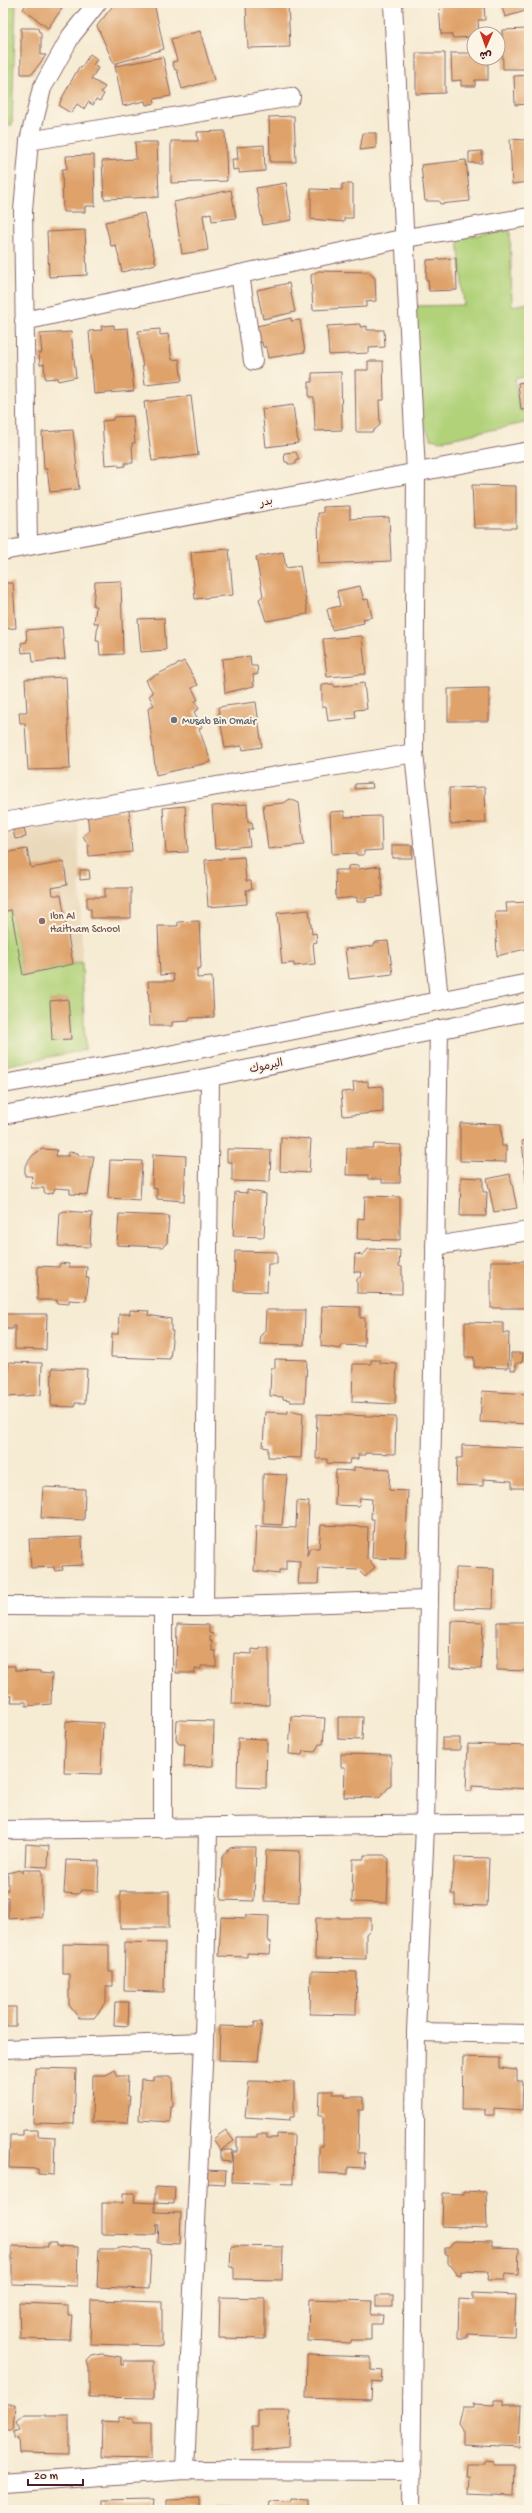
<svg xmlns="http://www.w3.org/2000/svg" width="532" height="2513" font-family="'Gochi Hand','Playpen Sans Arabic',sans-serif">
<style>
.built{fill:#ead8ba}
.green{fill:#b1d279;stroke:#7e7852;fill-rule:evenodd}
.building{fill:#dfa26b}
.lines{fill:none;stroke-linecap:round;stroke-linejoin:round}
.minor-casing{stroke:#866666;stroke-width:20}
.minor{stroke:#fff;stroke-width:18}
.worship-dot{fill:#6b7280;stroke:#fcf5e5;stroke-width:1.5}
.education-dot{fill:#8d6e63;stroke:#fcf5e5;stroke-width:1.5}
.labels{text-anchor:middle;stroke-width:4;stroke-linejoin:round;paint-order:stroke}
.street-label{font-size:11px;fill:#4a1f2b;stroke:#fcf5e5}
.worship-label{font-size:11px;fill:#5b616d;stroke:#fcf5e5;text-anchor:start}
.education-label{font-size:11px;fill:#785e54;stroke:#fcf5e5;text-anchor:start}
</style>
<rect width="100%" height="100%" fill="#fcf5e5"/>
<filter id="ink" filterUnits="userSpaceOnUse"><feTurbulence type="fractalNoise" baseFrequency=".025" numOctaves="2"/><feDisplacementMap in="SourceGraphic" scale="8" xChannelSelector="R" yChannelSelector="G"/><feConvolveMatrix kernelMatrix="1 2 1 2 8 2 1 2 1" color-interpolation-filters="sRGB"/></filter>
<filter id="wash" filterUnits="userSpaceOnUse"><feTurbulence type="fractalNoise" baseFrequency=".012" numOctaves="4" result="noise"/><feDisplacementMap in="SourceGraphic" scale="16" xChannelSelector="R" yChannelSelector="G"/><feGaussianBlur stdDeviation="0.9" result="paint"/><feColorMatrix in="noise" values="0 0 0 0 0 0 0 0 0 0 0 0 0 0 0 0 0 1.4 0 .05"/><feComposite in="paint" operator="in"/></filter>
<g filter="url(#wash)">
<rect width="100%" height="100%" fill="#f6ebd3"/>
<polygon class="built" points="78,819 85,1050 3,1066 3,832"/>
<g class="green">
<polygon points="3,3 16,3 12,125 3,125"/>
<polygon points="510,230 512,306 529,303 529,376 515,379 520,411 529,410 529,422 440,441 431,439 417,410 412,306 464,305 458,238"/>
<path d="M11 910 23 975 82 962 85 1050 3 1066V912ZM68 999 71 1039 53 1040 50 1001Z"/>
</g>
<g id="blocks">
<g class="building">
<polygon points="27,3 66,3 48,28 23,9"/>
<polygon points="115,3 154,3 164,49 114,64 97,26"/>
<polygon points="260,3 288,3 290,47 248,48 246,5"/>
<polygon points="439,3 484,3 485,20 478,20 479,34 474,34 474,37 453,38 451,34 441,34"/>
<polygon points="501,3 529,3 529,10 505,17"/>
<polygon points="21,28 38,28 39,32 41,32 41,55 46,55 32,74 21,74"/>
<polygon points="529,29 529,69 503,69 502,30"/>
<polygon points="200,31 214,80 182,89 177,70 175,70 172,62 177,61 171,39"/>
<polygon points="416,53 445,53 445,93 416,94"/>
<polygon points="451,53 474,53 474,58 488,58 488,80 475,80 475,86 461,86 461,80 452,81"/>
<polygon points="90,54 97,59 93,65 98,68 91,79 105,87 101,92 104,94 100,101 96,99 93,105 88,102 84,109 77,104 71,113 59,106 61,100 79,67 81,68"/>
<polygon points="163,57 171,96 154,99 155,103 146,105 145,101 123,106 115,66"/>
<polygon points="529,75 529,104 515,105 514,76"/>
<polygon points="294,116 296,162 270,162 269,117"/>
<polygon points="225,131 227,181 171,183 171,141 198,141 197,132"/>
<polygon points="363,133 376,133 376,148 360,150"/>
<polygon points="525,136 529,136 529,182 512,184 510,139 526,140"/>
<polygon points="135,142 157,142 159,197 104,199 102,161 136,159"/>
<polygon points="264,145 265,171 239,173 239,169 233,170 232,159 238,159 237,147"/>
<polygon points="482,151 482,163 469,163 469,152"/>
<polygon points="94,155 95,206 85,206 85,212 63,212 62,169 67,169 66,156"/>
<polygon points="466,160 470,201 440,204 439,201 425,201 421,165"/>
<polygon points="286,183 292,220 263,225 256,188"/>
<polygon points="342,184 353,184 353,218 344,218 344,222 311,219 311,189 342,190"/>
<polygon points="231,190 236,218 212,221 211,213 203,215 208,250 182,254 174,202"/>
<polygon points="144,213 156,264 122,272 116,245 111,246 105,222"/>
<polygon points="85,230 87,275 49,277 47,232"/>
<polygon points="456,258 457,290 429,291 428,280 426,280 427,260"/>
<polygon points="318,271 368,272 375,278 376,301 366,302 366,307 313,310 311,275"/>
<polygon points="289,283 295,312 263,319 257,290"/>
<polygon points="291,318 291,321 300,320 305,352 268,358 266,347 263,347 262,342 256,343 253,327"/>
<polygon points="360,324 360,327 367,326 367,330 384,330 385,347 369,348 369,353 329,355 327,326"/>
<polygon points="114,325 114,329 128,328 134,391 94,394 89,331 102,330 101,326"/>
<polygon points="160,329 160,335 168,334 172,360 179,359 182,381 145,385 138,331"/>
<polygon points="71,332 76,377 58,381 57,378 45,379 44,364 40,365 39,353 42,353 40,334"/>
<polygon points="368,361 383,361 384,400 379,400 380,425 372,432 356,432 355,370 368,370"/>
<polygon points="341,372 342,430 315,431 314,397 309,397 309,382 312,382 312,373"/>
<polygon points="529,381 529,409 521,410 518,383"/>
<polygon points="191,396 198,455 152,461 144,402"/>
<polygon points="293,405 298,443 266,447 262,409"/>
<polygon points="133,416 135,443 132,443 133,463 125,463 125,466 119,467 118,464 105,465 102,421 113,420 113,417"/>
<polygon points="73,430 79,489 50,492 47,469 44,469 42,432"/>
<polygon points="296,452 299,460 296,460 296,464 288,464 288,462 285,462 284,453"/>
<polygon points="472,485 516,486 516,528 474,528"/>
<polygon points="350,506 350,519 389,517 391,561 319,564 318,513 323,513 323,507"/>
<polygon points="229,549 233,595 195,599 191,552"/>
<polygon points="283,552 286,568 300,566 308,614 266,621 259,599 263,596 256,557"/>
<polygon points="121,581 123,654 100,655 99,641 96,641 98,623 94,623 96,606 93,606 95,582"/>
<polygon points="3,583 13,583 16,628 3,629"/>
<polygon points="360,586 364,600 368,599 372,617 363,619 364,623 332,630 327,609 340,606 337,591"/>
<polygon points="164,618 166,650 141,652 138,619"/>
<polygon points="62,627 65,659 33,662 32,652 22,653 21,643 27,642 26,630"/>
<polygon points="362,636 366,674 327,677 323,639"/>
<polygon points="250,656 251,666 257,666 258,674 253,675 254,686 225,693 222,659"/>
<polygon points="184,661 198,685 192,688 198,700 195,701 199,709 194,712 202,727 199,729 211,762 156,775 148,708 154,705 149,696 153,693 146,680"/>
<polygon points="66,677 70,769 28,770 25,723 20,723 19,712 27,712 25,679"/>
<polygon points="364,683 367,709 355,710 356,718 328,721 326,706 322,707 322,685 333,684 335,687"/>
<polygon points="489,688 489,721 448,721 448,689"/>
<polygon points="256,702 262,747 243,750 242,746 225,748 218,707"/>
<polygon points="372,783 373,788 355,789 355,784"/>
<polygon points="485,787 486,823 450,824 449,788"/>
<polygon points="290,799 299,803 304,845 268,849 263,805 284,803"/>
<polygon points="247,804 248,822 252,822 253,829 248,829 250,846 215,849 212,806"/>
<polygon points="185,806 188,852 166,853 163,808"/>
<polygon points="129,810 132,852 89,856 88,845 83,836 89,831 87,813"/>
<polygon points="344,811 345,817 381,816 382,850 364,851 364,855 357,855 356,853 332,854 330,812"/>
<polygon points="24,828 26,837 15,839 13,830"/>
<rect x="392" y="845" width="20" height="13"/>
<polygon points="27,849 31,868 64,862 67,885 52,888 53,895 61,895 73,964 23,975 11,910 3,912 3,853"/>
<polygon points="244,857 246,881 251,881 252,890 246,890 247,904 208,907 205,860"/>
<polygon points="359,865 359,869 380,866 383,896 366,898 366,902 357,902 357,897 336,899 335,870 348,870 348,866"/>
<polygon points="80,870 89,870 90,879 80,880"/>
<polygon points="105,888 131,888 131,918 91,918 91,909 87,909 87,897 105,897"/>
<polygon points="529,902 529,948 497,956 495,912 507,912 506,903"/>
<polygon points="309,910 312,934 316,933 317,942 313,943 315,964 294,966 294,963 282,964 277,913"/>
<polygon points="199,921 201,968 197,969 197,978 212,977 214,1017 189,1018 189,1021 172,1022 172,1026 150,1026 148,981 174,981 173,974 160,975 158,926 178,926 178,922"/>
<polygon points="388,941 393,974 349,979 345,949 373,946 376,942"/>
<polygon points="68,999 71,1039 52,1040 50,1001"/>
<polygon points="368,1081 368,1087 383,1086 383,1112 343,1116 341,1092 354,1091 353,1082"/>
<polygon points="460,1123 501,1124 502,1146 506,1146 506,1162 460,1161"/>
<polygon points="281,1137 311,1139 309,1173 280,1171"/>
<polygon points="529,1140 529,1190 527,1190 522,1141"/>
<polygon points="374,1144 401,1145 400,1183 382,1183 382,1179 368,1179 368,1175 346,1175 347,1148 373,1148"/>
<polygon points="42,1149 57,1150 56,1156 68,1156 68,1152 78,1153 78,1156 94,1156 88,1195 70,1194 70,1189 55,1188 53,1193 47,1194 44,1192 44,1188 31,1188 32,1176 25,1176 25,1166 33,1155"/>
<polygon points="227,1149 271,1150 270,1182 232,1181 232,1162 227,1162"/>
<polygon points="153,1154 186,1156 184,1201 157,1199 157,1189 152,1188"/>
<polygon points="110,1160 142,1161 140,1200 108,1198"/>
<polygon points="510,1174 517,1208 494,1212 487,1179"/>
<polygon points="461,1177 483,1178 483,1192 487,1192 486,1216 460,1216"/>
<polygon points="247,1190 266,1194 264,1237 233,1236 235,1192 247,1193"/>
<polygon points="365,1196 400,1197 400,1240 357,1239 358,1218 364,1219"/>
<polygon points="64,1211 92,1213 90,1247 58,1246 60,1213"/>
<polygon points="119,1214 169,1216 167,1243 162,1247 117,1245"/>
<polygon points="368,1249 400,1250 399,1266 402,1267 402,1294 357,1293 357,1279 361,1276 362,1272 354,1272 355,1254 363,1255"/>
<polygon points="235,1251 277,1252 277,1264 268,1264 267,1292 234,1291"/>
<rect x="491" y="1261" width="38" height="47"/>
<polygon points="60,1263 69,1264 69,1267 87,1267 86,1278 89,1278 86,1301 69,1300 69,1304 57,1303 57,1300 37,1300 38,1266 59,1267"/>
<polygon points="322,1306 360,1307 360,1318 365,1318 364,1346 342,1345 340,1349 321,1346"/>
<polygon points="130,1310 149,1311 148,1315 171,1319 171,1331 173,1331 170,1359 111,1357 112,1334 118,1334 119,1314 130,1314"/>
<polygon points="266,1310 305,1310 304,1345 260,1344 261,1335 265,1331"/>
<polygon points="3,1314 47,1314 46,1350 15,1349 15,1326 13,1326 13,1329 3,1329"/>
<polygon points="465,1322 503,1323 503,1333 509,1333 508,1368 474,1367 474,1357 465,1357"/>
<polygon points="511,1353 523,1353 522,1362 516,1364 516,1370 511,1370"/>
<polygon points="275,1359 307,1360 305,1402 290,1402 290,1400 283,1399 283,1397 270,1396 271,1368 275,1368"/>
<polygon points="371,1360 380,1360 380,1363 397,1364 395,1404 352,1402 353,1364 371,1364"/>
<polygon points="9,1362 42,1363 41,1395 5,1397"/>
<polygon points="52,1368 87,1369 85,1403 75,1403 75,1407 51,1406"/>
<polygon points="482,1391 529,1394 529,1424 480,1422"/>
<polygon points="288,1410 303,1413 301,1458 268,1457 268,1448 263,1447 265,1412 288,1413"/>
<polygon points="317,1414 396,1417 395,1454 365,1453 365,1455 358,1455 358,1459 350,1459 349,1464 327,1463 327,1459 316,1459"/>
<polygon points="462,1445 529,1448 529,1488 512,1488 512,1481 483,1479 483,1486 456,1485 457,1458 462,1458"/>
<polygon points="354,1467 390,1469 389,1490 408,1491 405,1559 372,1558 374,1519 371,1519 372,1499 360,1498 359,1506 335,1505 336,1470 354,1471"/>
<polygon points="263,1474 287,1475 282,1525 263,1524"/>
<polygon points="43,1487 85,1489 84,1520 41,1518"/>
<polygon points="297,1501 309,1502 307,1556 310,1548 319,1548 321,1525 368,1527 367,1559 375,1567 365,1577 358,1570 319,1568 318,1584 298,1584 300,1561 286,1560 286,1570 279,1570 279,1574 254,1571 256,1526 296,1528"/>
<polygon points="82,1537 83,1565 62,1566 63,1570 55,1571 54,1567 31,1568 29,1539"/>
<polygon points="456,1568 494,1569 493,1609 455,1608"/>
<polygon points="451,1621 483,1622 481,1669 450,1668"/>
<polygon points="497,1622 529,1622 529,1671 497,1670"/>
<polygon points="177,1624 209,1625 209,1633 213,1634 210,1637 210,1641 212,1641 212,1651 216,1651 216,1666 201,1666 201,1669 195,1669 195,1673 176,1673"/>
<polygon points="260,1648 269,1648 269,1705 232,1704 234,1653 252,1654 252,1649 260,1650"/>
<polygon points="4,1666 15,1666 15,1670 40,1671 40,1673 52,1674 51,1704 26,1706 26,1702 11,1702 12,1696 4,1696"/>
<polygon points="291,1716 325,1718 323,1744 319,1744 315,1752 303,1751 302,1755 289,1754"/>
<polygon points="338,1717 363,1717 362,1740 338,1739"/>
<polygon points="177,1720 214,1721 213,1766 184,1767 185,1744 179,1744 176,1739"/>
<polygon points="66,1721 103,1723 101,1774 64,1773"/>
<polygon points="238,1738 267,1739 266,1788 237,1787"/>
<rect x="442" y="1738" width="18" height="12"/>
<polygon points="468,1744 529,1746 529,1789 472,1786 472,1791 466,1791"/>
<polygon points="341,1754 391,1755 391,1785 379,1798 344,1797 345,1767 341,1767"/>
<polygon points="26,1844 49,1846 48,1867 25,1866"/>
<polygon points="235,1847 256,1847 254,1901 221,1900 222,1857 230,1848"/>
<polygon points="266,1850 300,1851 299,1902 264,1901"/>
<polygon points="364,1855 384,1855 389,1859 387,1903 352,1902 353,1859 364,1859"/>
<polygon points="455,1857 489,1858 487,1906 455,1905 455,1894 451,1894"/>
<polygon points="66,1860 99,1861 98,1891 82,1890 78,1894 64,1893"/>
<polygon points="19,1870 23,1873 23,1870 42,1870 42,1917 8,1919 8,1897 3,1897 3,1890 8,1890 8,1873"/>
<rect x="120" y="1891" width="49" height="37"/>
<polygon points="246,1915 269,1916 268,1942 271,1942 270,1954 247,1953 247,1957 219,1956 221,1917 246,1918"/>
<polygon points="316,1918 371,1918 371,1929 366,1934 366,1959 315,1958"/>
<polygon points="125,1942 165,1943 164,1992 124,1991"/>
<polygon points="63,1944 109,1945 109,1972 113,1972 113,1986 106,1986 106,2003 94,2018 79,2018 69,2005 69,1974 63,1974"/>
<polygon points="311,1971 357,1972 356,2015 310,2014"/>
<polygon points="115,2002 129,2002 128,2026 114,2025"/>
<polygon points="4,2007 16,2007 16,2026 3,2026"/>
<polygon points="255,2022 262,2022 258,2061 219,2060 220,2026 254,2027"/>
<polygon points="463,2057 500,2058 500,2068 517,2070 517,2081 523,2081 522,2110 494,2108 494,2115 485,2115 485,2109 462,2109"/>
<polygon points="35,2068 76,2069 74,2124 33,2123"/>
<polygon points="115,2070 118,2076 128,2076 127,2096 130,2096 127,2123 92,2122 93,2075 106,2075"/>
<polygon points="153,2077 172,2077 173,2106 171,2106 170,2122 139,2120 141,2079 153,2080"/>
<polygon points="249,2081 294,2082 294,2117 290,2117 290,2120 245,2117"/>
<polygon points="320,2091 333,2091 333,2094 345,2094 345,2097 364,2097 364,2110 359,2110 358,2153 365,2153 364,2168 348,2167 348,2174 319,2173 319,2146 323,2146 323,2115 319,2115"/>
<polygon points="23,2130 38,2130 38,2136 55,2137 54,2175 38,2174 38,2169 9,2168 10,2135 23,2135"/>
<polygon points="226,2130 234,2141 221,2150 232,2150 231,2162 221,2161 221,2150 213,2139"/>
<polygon points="257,2134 267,2134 267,2138 277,2138 277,2134 294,2135 293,2184 232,2182 233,2152 237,2152 237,2137 257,2137"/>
<polygon points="206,2170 226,2171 225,2184 206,2183"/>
<polygon points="155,2187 175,2188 174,2204 155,2203"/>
<polygon points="463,2191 486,2192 487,2228 442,2226 443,2193 463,2194"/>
<polygon points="123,2193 135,2193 134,2202 155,2203 155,2212 181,2213 180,2244 158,2243 159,2224 157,2224 156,2235 102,2234 102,2203 123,2203"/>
<polygon points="455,2241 492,2242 492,2247 519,2248 518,2275 505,2274 504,2280 487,2280 488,2272 461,2271 461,2276 457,2275 448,2263 448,2254 445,2254 445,2248 449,2248"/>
<polygon points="47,2243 56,2243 56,2246 78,2247 77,2286 12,2284 12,2246 47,2247"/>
<polygon points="231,2246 283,2247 282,2280 234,2279 234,2267 230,2267"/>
<polygon points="117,2247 151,2250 149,2289 97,2287 99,2249 117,2249"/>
<polygon points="473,2293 516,2295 514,2336 467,2334 467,2338 458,2338 459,2299 473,2300"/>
<rect x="376" y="2295" width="17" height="12"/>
<polygon points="220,2297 265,2298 265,2339 219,2338"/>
<polygon points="309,2299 372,2301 371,2315 383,2315 382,2324 371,2324 371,2340 351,2340 351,2343 308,2341"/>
<polygon points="91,2300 162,2302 162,2346 90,2344"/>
<polygon points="19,2303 68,2305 68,2315 72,2315 70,2340 20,2339"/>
<polygon points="102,2354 121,2357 121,2365 124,2365 124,2361 154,2361 154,2398 89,2397 89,2368 87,2361 92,2356"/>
<polygon points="307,2355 371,2357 371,2370 383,2371 382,2382 372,2381 371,2400 306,2398"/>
<polygon points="494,2400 504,2400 504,2405 521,2405 519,2447 463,2444 463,2430 459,2424 463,2407 473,2407 473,2404 494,2405"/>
<polygon points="3,2404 15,2404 13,2430 3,2430"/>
<polygon points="258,2411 290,2411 289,2447 252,2451 252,2426 258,2426"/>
<polygon points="24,2415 69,2415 69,2454 19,2453 18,2439 14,2438 14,2432 20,2430 16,2422"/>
<polygon points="119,2417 133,2418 133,2423 151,2423 151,2459 101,2458 102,2421 119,2422"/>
<polygon points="484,2461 493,2462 493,2465 515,2465 514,2496 468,2494 469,2476 466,2476 467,2464 484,2464"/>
<polygon points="154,2499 153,2510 102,2510 102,2500"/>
<polygon points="200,2499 200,2510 166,2510 166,2500"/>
<polygon points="291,2499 308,2500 308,2510 269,2510 270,2501 291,2502"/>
<polygon points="217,2508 251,2509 251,2510 217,2510"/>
</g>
</g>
</g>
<g filter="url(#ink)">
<use href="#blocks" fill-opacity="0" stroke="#866666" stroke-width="1"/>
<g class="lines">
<defs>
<g id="minor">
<polyline points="393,3 416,473 414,753 439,999"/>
<polyline points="29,141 291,97"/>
<polyline points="240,274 253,361"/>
<polyline points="24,321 406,238 529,217"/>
<polyline points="28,545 23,210 29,141 42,88 71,36 97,3"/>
<polyline points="3,551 529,451"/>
<polyline points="3,822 414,753"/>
<polyline points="3,1084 159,1057 529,983"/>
<polyline points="3,1115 210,1077 529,1011"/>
<polyline points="435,1246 529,1231"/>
<polyline points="3,1606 204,1607 427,1600"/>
<polyline points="204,1607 210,1077"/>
<polyline points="163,1829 163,1607"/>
<polyline points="3,1830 529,1823"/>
<polyline points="416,2032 529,2034"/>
<polyline points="3,2049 204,2042"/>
<polyline points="185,2470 204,2042 208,1829"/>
<polyline points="3,2483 185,2470 412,2471"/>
<polyline points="411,2510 416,2032 425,1826 439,1029"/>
</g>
</defs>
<use href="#minor" class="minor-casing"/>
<use href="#minor" class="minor"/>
</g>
</g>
<circle class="worship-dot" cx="174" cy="720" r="4"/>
<circle class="education-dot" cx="42" cy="921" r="4"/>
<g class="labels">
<g class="street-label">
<text transform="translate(266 501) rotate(-11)" y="4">بدر</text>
<text transform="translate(266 1065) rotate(-12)" y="4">اليرموك</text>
</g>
<g class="worship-label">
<text x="182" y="724">Musab Bin Omair</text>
</g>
<g class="education-label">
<text x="50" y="919">Ibn Al<tspan x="50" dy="13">Haitham School</tspan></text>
</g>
</g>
<rect width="532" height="2513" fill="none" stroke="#fcf5e5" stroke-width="16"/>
<g transform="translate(486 46) rotate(182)"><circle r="19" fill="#fcf5e5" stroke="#b59f9b"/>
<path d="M0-3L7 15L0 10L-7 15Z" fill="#c8321e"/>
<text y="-6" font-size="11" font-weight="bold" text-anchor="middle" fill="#4a1f2b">ش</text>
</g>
<path d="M28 2479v6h55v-6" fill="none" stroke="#4a1f2b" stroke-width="2"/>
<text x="34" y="2479" font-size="12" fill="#4a1f2b" stroke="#fcf5e5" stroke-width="3" paint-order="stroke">20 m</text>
</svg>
